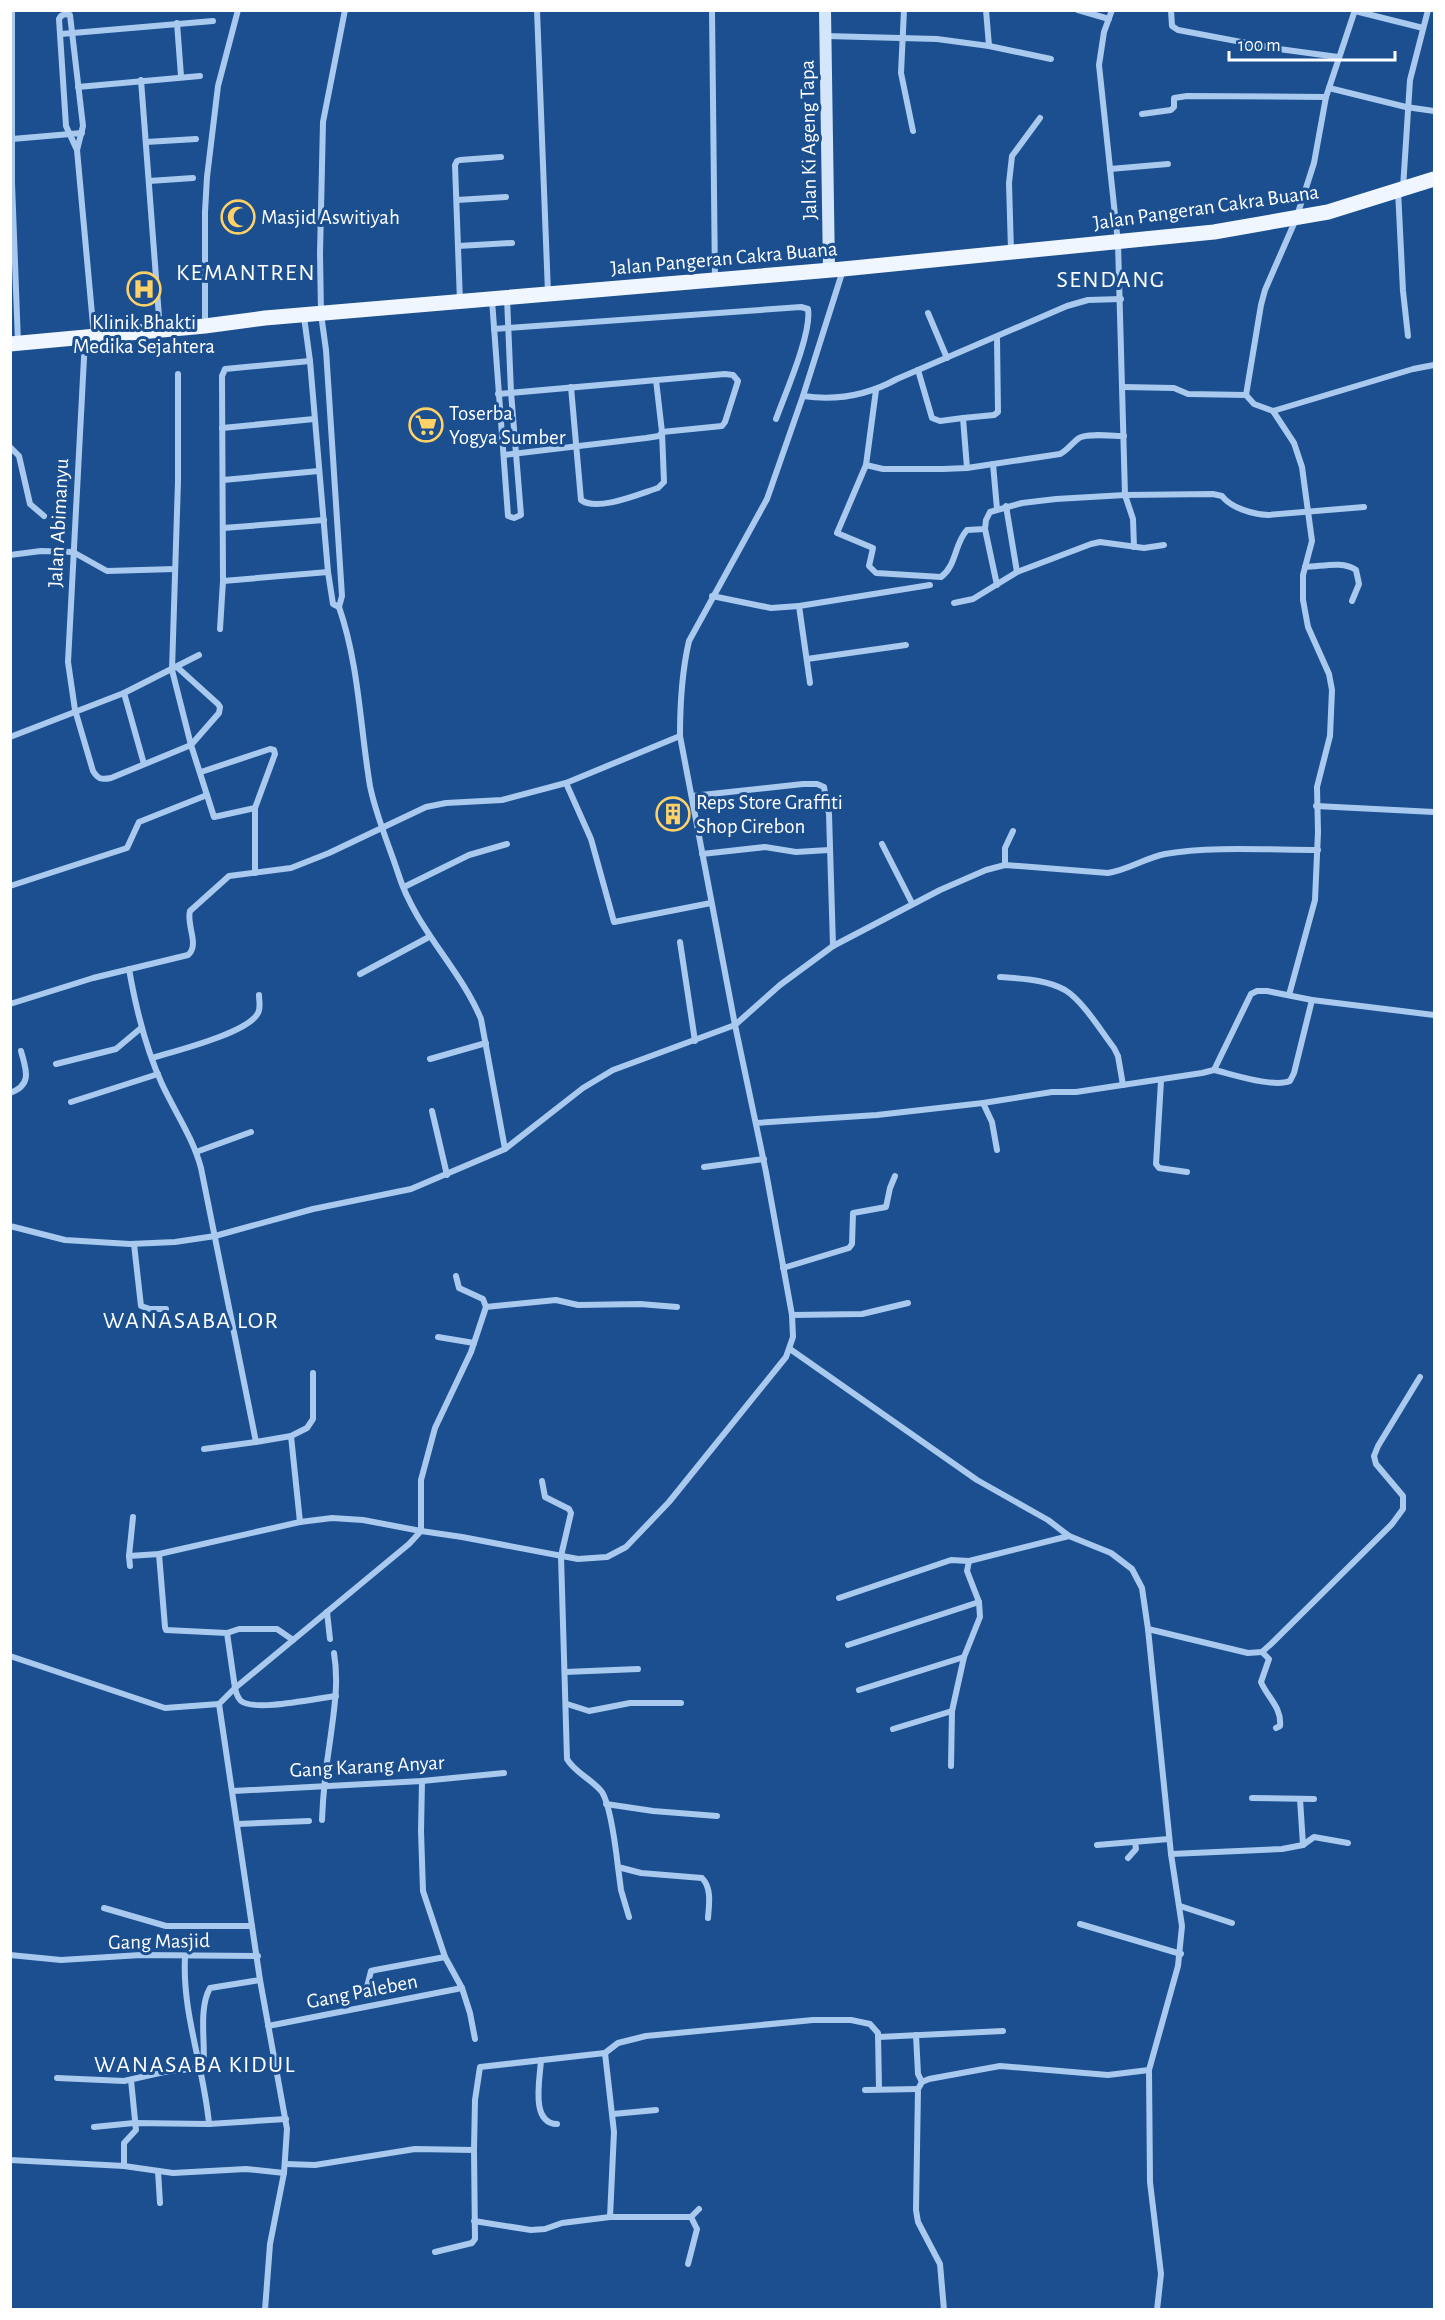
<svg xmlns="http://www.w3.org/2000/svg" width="1445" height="2320" font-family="'Alegreya Sans',sans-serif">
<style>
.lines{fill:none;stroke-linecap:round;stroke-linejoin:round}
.street{stroke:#a9c9ee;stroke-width:6}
.secondary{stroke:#d6e6fa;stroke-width:12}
.primary{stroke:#f0f6ff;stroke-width:15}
.labels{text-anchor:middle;stroke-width:6;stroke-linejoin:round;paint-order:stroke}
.street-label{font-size:21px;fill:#fff;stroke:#1b4f8f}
.poi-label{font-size:21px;fill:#fff;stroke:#1b4f8f;text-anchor:start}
.quarter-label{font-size:24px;letter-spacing:1.5px;fill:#fff;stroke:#1b4f8f}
</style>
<rect width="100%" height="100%" fill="#1b4f8f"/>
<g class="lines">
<g class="street">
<polyline points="12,10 12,183 18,343"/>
<polyline points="537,10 548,293"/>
<polyline points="712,10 715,280"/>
<polyline points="904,10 901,73 913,131"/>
<polyline points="986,10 989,46"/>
<polyline points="1078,10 1109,19"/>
<polyline points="1112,10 1104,32 1099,65 1118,243 1125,495 1133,519 1134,547"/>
<polyline points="1171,10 1172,26 1178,30 1279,49 1338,57"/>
<polyline points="1355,10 1326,97 1314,163 1296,219 1265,290 1261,305 1246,395 1254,404 1273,411 1413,369 1434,365"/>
<polyline points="1355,11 1423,28"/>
<polyline points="177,23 181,76"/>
<polyline points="61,34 213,21"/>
<polyline points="826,36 937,39 989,46 1051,59"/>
<polyline points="141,80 160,330"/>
<polyline points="78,87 200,76"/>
<polyline points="1329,88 1406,107 1434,111"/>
<polyline points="1142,114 1171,110 1174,107 1174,98 1187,96 1326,97"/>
<polyline points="12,139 82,133"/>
<polyline points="146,142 196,139"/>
<polyline points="77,150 66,126 59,19 61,16 65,14 70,15 83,126 77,150 94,336"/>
<polyline points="1110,169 1168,164"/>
<polyline points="149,181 193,178"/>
<polyline points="1403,188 1410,80 1428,10"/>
<polyline points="1398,190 1403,291 1408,336"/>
<polyline points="457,200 506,197"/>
<polyline points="458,246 512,243"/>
<polyline points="1011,251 1009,183 1012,156 1040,118"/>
<polyline points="492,300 508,516 514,518 521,515 511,392 507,298"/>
<polyline points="460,302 455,165 457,161 460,160 501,157"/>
<polyline points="928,313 947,358"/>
<polyline points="304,317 310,361 328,572 333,604 339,607 342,596 326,350 321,314 320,253 323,122 345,10"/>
<polyline points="205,326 205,212 207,177 218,86 238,10"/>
<path d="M494 329 801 307 808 309C812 333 785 394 776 419"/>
<path d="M85 339 68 662 75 710 93 771C98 779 101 780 111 778L191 745 219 713 220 707 218 704 177 667"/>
<polyline points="310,361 225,369 222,376 223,581 328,572"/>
<polyline points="918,370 932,418 940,421 963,418 967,468"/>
<polyline points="178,374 178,481 172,670 191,745 214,817 255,808"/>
<path d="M571 387 581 500C597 512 639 494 658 488L664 482 662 432 656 380"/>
<polyline points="1123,387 1174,388 1188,394 1246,395"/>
<path d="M876 390 866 465 837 533 873 548 869 566 876 573 941 577C957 565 954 544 967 530L985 529 986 520 990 512 1022 503 1056 499 1125 495 1213 494 1222 496C1231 508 1252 514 1268 515L1364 507"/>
<polyline points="498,394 725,374 733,375 738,381 725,422 722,426 662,432 659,436 646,438 504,455"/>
<path d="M803 396C836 401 868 395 897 379L1067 306 1088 300 1121 299"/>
<polyline points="1273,411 1294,443 1302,467 1312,541 1303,575 1303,600 1308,627 1329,674 1332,690 1330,736 1317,787 1318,832 1315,900 1289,995"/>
<polyline points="963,418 994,415 998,412 997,337"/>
<polyline points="222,428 314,419"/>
<polyline points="10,447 19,456 30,504 44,516"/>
<polyline points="993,464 997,509"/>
<path d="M866 465 883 469H943L967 468 1060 454C1068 450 1072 443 1079 438 1087 433 1114 436 1124 436"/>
<polyline points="223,480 319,471"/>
<polyline points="1006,506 1017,572"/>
<polyline points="223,528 324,520"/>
<polyline points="985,529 997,585"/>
<polyline points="10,555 41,551 73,552 107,571 175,569"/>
<path d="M1305 567C1321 567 1342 560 1356 570L1359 584 1352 601"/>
<polyline points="712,596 771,608 799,606 810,683"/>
<polyline points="954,603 973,599 1017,572 1091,544 1100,542 1144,548 1164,545"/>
<polyline points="799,606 930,585"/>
<path d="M339 607C359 665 360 726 370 786 376 816 389 845 398 873 415 928 460 968 481 1019L505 1149"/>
<polyline points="220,629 223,581"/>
<polyline points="807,659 906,645"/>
<polyline points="124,693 144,764"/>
<polyline points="10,737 124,693 199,655"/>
<polyline points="201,772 270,749 274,750 275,754 255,808 255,873"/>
<polyline points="566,783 591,839 614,922 711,903"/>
<polyline points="692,796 803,784 817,784 824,787 829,814 833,946"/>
<polyline points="1316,806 1434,812"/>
<polyline points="882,844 912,903"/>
<polyline points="702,854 765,847 796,852 829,850"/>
<polyline points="1005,865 1005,848 1013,831"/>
<polyline points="10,886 127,848 139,822 207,795"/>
<polyline points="404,887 469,855 507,844"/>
<polyline points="680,942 695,1041"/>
<path d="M129 969C136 1009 145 1047 162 1084 175 1112 193 1138 201 1168L256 1442 291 1436 300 1522"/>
<polyline points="360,974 429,937"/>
<path d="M1000 977C1022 979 1045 979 1065 990 1083 1001 1101 1031 1114 1048L1118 1056 1123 1085"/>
<path d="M10 1004 93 978 188 955C200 945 186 925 190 911L229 876 291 868 329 853 426 807 446 803 502 800 566 783 680 736"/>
<path d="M152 1058C175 1051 248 1033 258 1013 261 1008 259 1001 259 995"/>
<polyline points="430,1059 486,1043"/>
<polyline points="56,1064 116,1049 141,1028"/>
<path d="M1214 1070C1232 1074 1273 1088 1290 1081L1294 1073 1312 1000"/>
<polyline points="1161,1081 1156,1164 1159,1168 1187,1172"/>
<path d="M10 1093C33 1085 26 1069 21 1051"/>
<polyline points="71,1102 158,1074"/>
<polyline points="983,1103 992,1122 997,1150"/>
<polyline points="432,1111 447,1175"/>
<polyline points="756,1123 877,1115 983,1103 1052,1092 1076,1092 1202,1073 1214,1070 1251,994 1257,991 1267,991 1312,1000 1434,1015"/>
<polyline points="196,1152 251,1132"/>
<polyline points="704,1167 764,1159"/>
<path d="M10 1226 65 1240 130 1244 175 1242 215 1236 313 1209 411 1189 505 1149 583 1088 613 1070 735 1025 780 985 833 946 940 890 986 870 1005 865 1108 873C1128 870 1145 858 1165 854 1210 846 1271 850 1318 850"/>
<polyline points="134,1244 141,1306 150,1309 166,1309"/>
<polyline points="783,1268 849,1248 852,1244 853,1213 886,1207 890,1188 895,1176"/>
<polyline points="486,1307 556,1300 578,1305 640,1304 677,1307"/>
<polyline points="792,1315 862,1314 908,1303"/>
<polyline points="438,1337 474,1343"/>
<polyline points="790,1349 977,1480 1048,1520 1069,1536 1111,1553 1132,1569 1142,1588 1148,1629 1171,1854 1182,1926 1178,1966 1149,2070 1150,2182 1161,2274 1157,2310"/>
<polyline points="291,1436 307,1428 313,1419 313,1373"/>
<polyline points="204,1449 256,1442"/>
<path d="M542 1481 545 1497 569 1509 571 1513 561 1556 567 1759C575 1773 592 1779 602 1792 610 1805 616 1850 618 1867L641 1873 702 1878C712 1888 709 1905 708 1918"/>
<path d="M159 1554 165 1627 166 1630 227 1633 235 1688C236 1693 237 1697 241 1701 255 1712 317 1698 336 1696"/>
<polyline points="129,1556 133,1517"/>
<polyline points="130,1566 129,1556 159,1554 300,1522 332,1518 363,1520 421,1531 421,1480 435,1428 471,1352 486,1307 483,1299 459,1288 456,1276"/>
<polyline points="839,1598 951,1560 969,1561"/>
<polyline points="327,1612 330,1639"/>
<polyline points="1148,1629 1248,1653 1262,1652 1271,1644 1392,1524 1403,1509 1403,1496 1376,1464 1374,1456 1378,1446 1420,1377"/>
<polyline points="227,1633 239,1629 277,1629 293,1640"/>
<polyline points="848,1645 979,1602"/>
<path d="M1262 1652 1269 1659 1261 1682C1267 1697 1282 1707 1280 1726L1276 1728"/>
<polyline points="10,1656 165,1708 219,1704"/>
<polyline points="565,1672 638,1669"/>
<polyline points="859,1690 964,1657"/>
<polyline points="567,1704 589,1711 630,1703 681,1703"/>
<polyline points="893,1729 952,1711"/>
<polyline points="951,1766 952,1711 964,1657 980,1617 979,1602 967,1571 969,1561 1069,1536"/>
<polyline points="422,1781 421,1831 423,1891 445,1957 462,1988 470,2013 475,2039"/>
<polyline points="233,1791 422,1781 504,1773"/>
<polyline points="1252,1798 1314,1799"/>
<polyline points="1300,1799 1303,1845"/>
<polyline points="606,1804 653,1811 717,1816"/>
<path d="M322 1820C323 1793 326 1767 330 1741 334 1711 339 1683 334 1653"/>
<polyline points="238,1824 309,1821"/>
<polyline points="1097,1845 1169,1839"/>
<polyline points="1171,1854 1282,1849 1303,1845 1314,1837 1348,1843"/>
<polyline points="1128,1858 1136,1849 1135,1842"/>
<polyline points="618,1867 621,1890 629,1917"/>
<polyline points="1180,1906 1232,1923"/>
<polyline points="104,1908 166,1926 252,1926"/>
<polyline points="1080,1924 1181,1954"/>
<polyline points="10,1955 61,1960 141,1955 258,1956"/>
<path d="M185 1957C182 2014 204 2067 209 2124"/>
<polyline points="367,1987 371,1971 375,1970 445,1957"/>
<polyline points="268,2026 462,1988"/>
<polyline points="916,2035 918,2074 922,2082"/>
<polyline points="879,2037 1003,2031"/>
<polyline points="605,2053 618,2043 646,2036 813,2020 851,2020 870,2024 878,2033 879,2089"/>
<path d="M541 2060C540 2079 530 2123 557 2124"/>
<path d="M57 2078 124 2081 164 2072 201 2068C209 2059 196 2012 210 1988L260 1980"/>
<polyline points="865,2090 918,2089"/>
<polyline points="613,2114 656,2110"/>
<polyline points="94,2127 134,2123 209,2124 286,2119"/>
<polyline points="474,2150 475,2100 480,2067 605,2053 614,2132 610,2217"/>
<polyline points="10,2160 124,2166 173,2173 246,2169 284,2173"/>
<polyline points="286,2164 315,2165 415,2149 474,2150 475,2239 472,2243 435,2252"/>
<polyline points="124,2166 124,2143 136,2130 131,2080"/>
<polyline points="158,2171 160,2203"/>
<polyline points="691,2217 699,2209"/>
<polyline points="474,2221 531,2230 545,2229 562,2223 610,2217 691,2217 697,2229 688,2264"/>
<path d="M265 2310 270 2244 284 2173 287 2129 260 1980 219 1704 235 1688 409 1544 421 1531 462 1537 578 1559 607 1557 626 1547 669 1502 786 1357 793 1337 792 1315 766 1172 735 1025 680 736C680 705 682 671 689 641L767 499 803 396 843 270"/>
<polyline points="944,2310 940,2264 918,2222 916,2210 918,2089 922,2082 929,2079 1000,2066 1108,2075 1149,2070"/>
</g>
<polyline class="secondary" points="825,10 829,270"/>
<polyline class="primary" points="10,344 205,326 265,318 843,269 1214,232 1328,212 1434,179"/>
</g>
<defs>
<symbol id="mosque-ring" viewBox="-11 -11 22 22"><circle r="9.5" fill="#1b4f8f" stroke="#ffd166" stroke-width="1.5"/><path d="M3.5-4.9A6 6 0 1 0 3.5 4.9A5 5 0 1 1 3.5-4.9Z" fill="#ffd166"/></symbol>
<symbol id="hospital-ring" viewBox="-11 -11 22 22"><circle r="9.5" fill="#1b4f8f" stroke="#ffd166" stroke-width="1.5"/><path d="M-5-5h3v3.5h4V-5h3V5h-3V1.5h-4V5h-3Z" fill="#ffd166"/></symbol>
<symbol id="supermarket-ring" viewBox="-11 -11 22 22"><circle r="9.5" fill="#1b4f8f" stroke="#ffd166" stroke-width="1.5"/><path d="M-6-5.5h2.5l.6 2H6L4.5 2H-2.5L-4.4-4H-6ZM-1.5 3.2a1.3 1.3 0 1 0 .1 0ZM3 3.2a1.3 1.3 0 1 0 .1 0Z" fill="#ffd166"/></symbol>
<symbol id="building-ring" viewBox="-11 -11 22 22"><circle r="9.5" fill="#1b4f8f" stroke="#ffd166" stroke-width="1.5"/><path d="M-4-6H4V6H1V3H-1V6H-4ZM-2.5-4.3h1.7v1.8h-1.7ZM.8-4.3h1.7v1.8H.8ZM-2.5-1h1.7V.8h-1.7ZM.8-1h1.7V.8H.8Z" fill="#ffd166"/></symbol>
</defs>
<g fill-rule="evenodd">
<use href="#mosque-ring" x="219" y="198" width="38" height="38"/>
<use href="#hospital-ring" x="125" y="270" width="38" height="38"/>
<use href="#supermarket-ring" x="407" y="406" width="38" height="38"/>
<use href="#building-ring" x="654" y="795" width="38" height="38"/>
</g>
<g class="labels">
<g class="street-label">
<text transform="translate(808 140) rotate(-91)" y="7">Jalan Ki Ageng Tapa</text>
<text transform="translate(1206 207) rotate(-8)" y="7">Jalan Pangeran Cakra Buana</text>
<text transform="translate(724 258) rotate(-5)" y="7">Jalan Pangeran Cakra Buana</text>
<text transform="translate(58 523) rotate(-87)" y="7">Jalan Abimanyu</text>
<text transform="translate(367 1766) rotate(-3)" y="7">Gang Karang Anyar</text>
<text transform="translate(159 1941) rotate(-1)" y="7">Gang Masjid</text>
<text transform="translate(362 1991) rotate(-11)" y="7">Gang Paleben</text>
</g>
<g class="poi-label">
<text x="261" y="224">Masjid Aswitiyah</text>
<text x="144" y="329" text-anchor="middle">Klinik Bhakti<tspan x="144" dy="24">Medika Sejahtera</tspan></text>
<text x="449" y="420">Toserba<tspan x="449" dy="24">Yogya Sumber</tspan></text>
<text x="696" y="809">Reps Store Graffiti<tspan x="696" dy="24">Shop Cirebon</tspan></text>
</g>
<g class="quarter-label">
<text x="246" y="280">KEMANTREN</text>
<text x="1111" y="287">SENDANG</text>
<text x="191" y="1328">WANASABA LOR</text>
<text x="195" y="2072">WANASABA KIDUL</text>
</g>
</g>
<rect width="1445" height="2320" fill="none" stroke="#ffffff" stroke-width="24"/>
<path d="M1229 51v9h166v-9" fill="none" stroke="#ffffff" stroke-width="3"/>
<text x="1238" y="51" font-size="18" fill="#ffffff" stroke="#1b4f8f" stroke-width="4.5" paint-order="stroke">100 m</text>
</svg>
